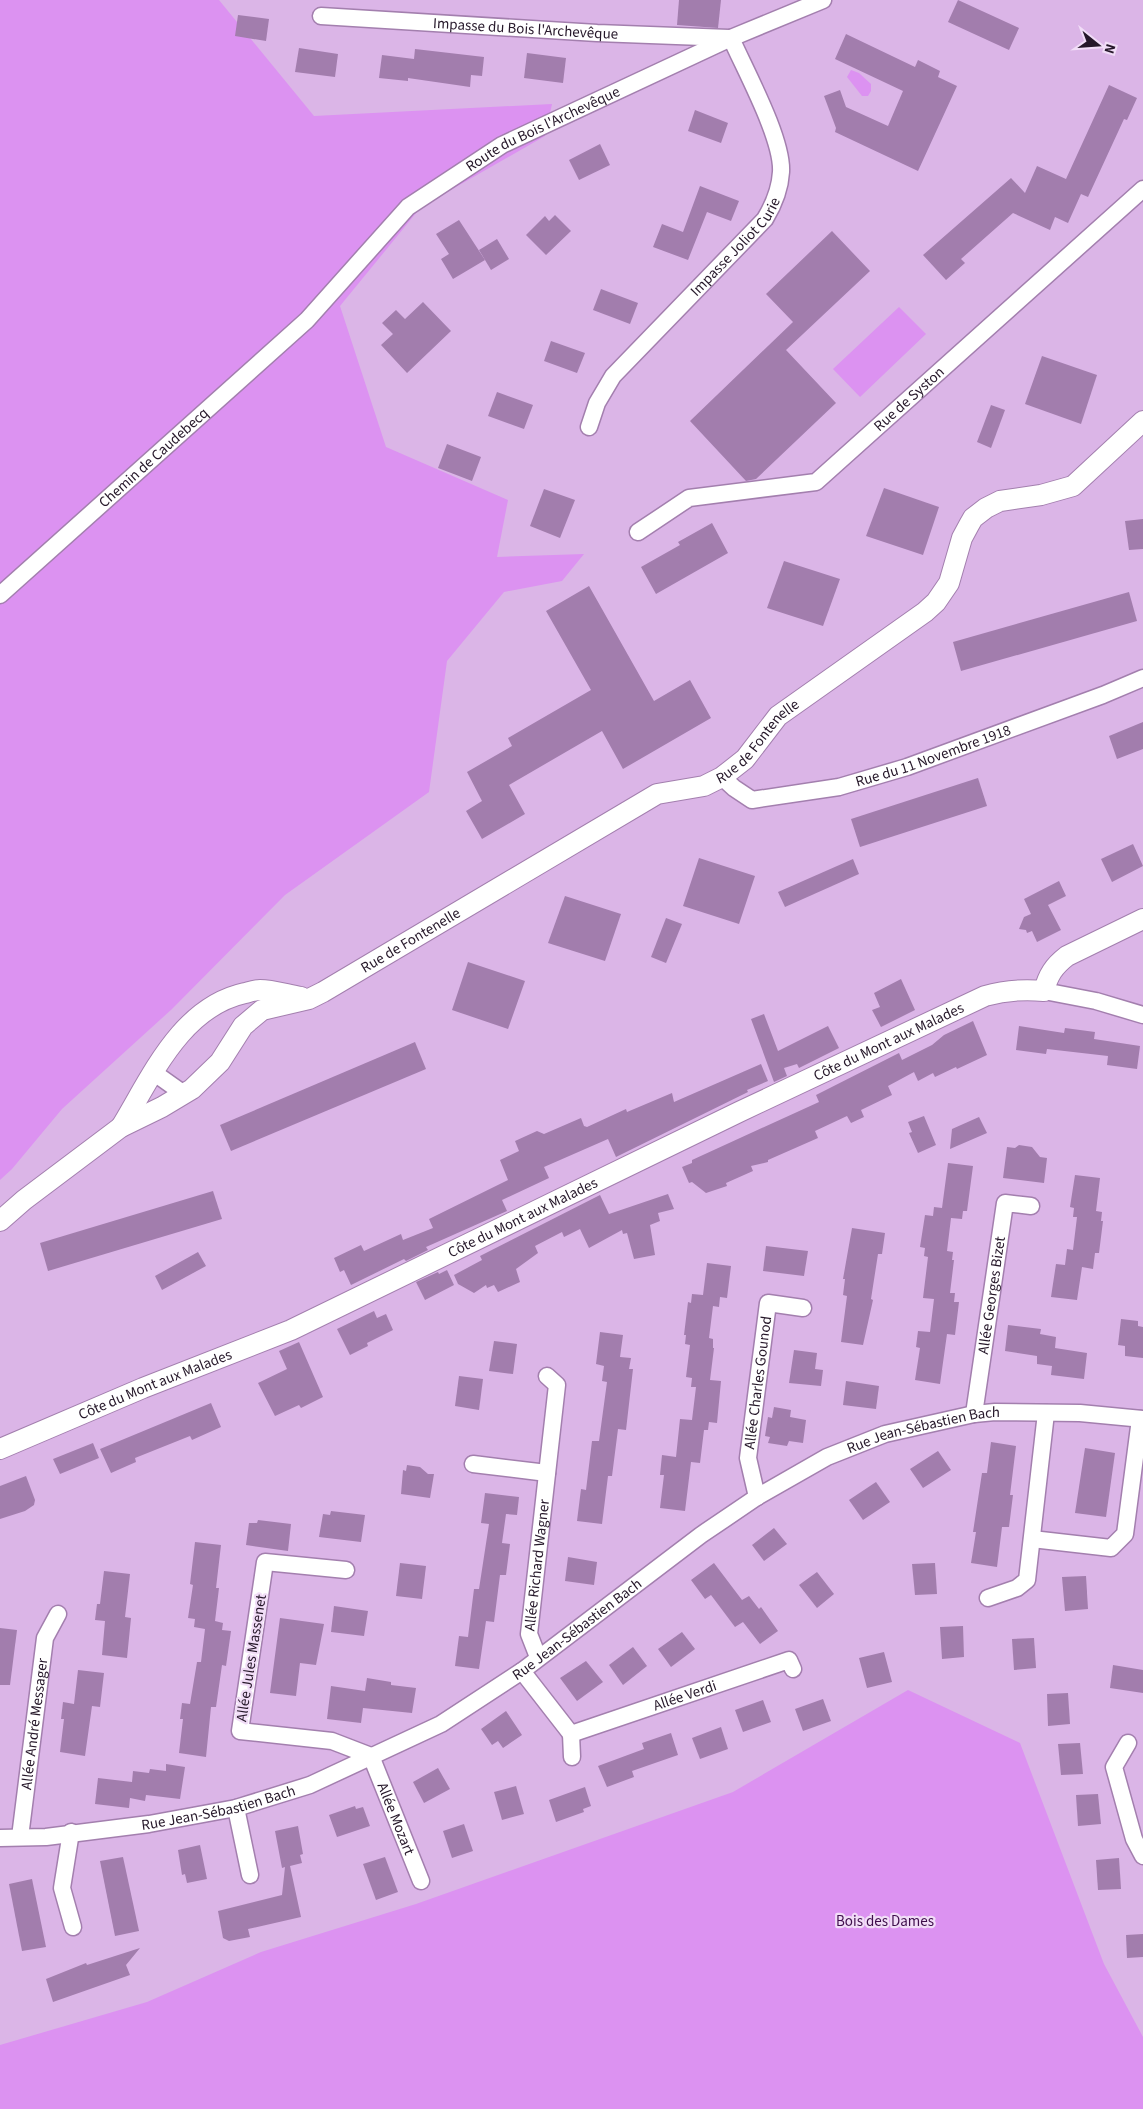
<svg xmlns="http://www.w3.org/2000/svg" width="1143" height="2109" font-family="'Source Sans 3',sans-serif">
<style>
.green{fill:#dc92f1}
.building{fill:#a27dad}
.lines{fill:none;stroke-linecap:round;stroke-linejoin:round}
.minor-casing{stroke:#a37fae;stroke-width:19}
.tertiary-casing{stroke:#a37fae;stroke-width:22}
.minor{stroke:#fff;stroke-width:16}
.tertiary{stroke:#fff;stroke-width:20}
.labels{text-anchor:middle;stroke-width:4.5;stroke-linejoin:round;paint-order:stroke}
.street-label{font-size:15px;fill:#251729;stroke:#f1ddf7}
.park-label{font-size:15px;fill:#3f0e4c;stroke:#f1ddf7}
</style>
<rect width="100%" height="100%" fill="#dbb5e7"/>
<g class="green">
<polygon points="0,0 219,0 314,116 552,104 545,136 421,207 340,306 386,447 508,500 497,557 584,554 562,581 504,592 447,661 429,792 285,895 172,1009 62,1109 12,1169 0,1180"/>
<polygon points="851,70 859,73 871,84 871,91 868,96 862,96 847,77"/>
<polygon points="899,307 926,334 860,397 833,369"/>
<polygon points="908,1690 1020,1743 1104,1964 1143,2037 1143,2109 0,2109 0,2045 147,2002 261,1952 416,1904 733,1792"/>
</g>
<g class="building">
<polygon points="679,0 721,0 718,28 677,25"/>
<polygon points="958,0 1019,28 1009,50 948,22"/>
<polygon points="238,15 269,19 266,41 235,36"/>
<polygon points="846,34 915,67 918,60 940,71 938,77 957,86 918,171 835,132 836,128 824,96 840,90 846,107 888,126 903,91 835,59"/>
<polygon points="299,48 338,54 335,77 295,72"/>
<polygon points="415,49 484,57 482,76 471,75 470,87 408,78 408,81 379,78 382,55 414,59"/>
<polygon points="527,53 566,58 563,83 524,78"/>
<polygon points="1109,85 1137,98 1127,120 1124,119 1088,197 1081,194 1068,223 1055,217 1050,230 1013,213 961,259 965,263 946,280 923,255 1011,178 1025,193 1037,166 1066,179"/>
<polygon points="695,110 728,123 721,143 688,131"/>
<polygon points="600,144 610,165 579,180 569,160"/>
<polygon points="700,186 739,201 731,221 707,212 688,260 653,247 662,224 683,232"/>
<polygon points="555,215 571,231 546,255 526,235 545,216 549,221"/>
<polygon points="459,220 485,260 453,279 441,259 449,254 436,234"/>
<polygon points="832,231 870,271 786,350 836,403 756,479 746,481 690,421 793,322 766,294"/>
<polygon points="497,239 509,259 491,270 479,250"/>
<polygon points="601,289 638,303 630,324 593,310"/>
<polygon points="423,302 451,331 407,373 381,345 393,334 382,323 396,310 405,319"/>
<polygon points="551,341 585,353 577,373 544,361"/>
<polygon points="1042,356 1097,375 1081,424 1025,404"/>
<polygon points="497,392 533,405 524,429 488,416"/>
<polygon points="991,405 1005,410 991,448 977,442"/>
<polygon points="447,444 481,457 472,481 438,468"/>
<polygon points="884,488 939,507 923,555 866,536"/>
<polygon points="544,489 575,500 560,538 530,526"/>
<polygon points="1143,519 1143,549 1129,550 1125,521"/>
<polygon points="712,523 728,553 656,594 641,567 680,545 678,542"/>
<polygon points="784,561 840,579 823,626 767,608"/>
<polygon points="589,586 654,701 690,680 711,718 623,769 602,731 509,785 525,814 482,839 466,811 482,801 467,772 512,746 508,738 591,690 546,611"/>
<polygon points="1129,592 1137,621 961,671 953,642"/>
<polygon points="1143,722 1143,749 1117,759 1109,736"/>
<polygon points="978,778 987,806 860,847 851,819"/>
<polygon points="1133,844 1143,866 1112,882 1101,859"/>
<polygon points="699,858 755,876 739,924 683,906"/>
<polygon points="853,859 859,874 785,907 778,892"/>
<polygon points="1059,881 1066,896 1048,905 1061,930 1037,942 1032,931 1027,933 1026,930 1019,929 1024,917 1031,914 1024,899"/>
<polygon points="565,896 621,914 605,961 548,943"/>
<polygon points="666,918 682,924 666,963 651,957"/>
<polygon points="468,962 525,981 508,1029 452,1010"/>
<polygon points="901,979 915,1010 881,1027 872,1010 880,1007 874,993"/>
<polygon points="764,1014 778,1051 828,1026 839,1048 799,1068 797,1064 784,1068 787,1076 774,1082 751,1019"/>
<polygon points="973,1021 987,1055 957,1069 956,1067 935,1077 933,1073 918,1081 914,1072 888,1086 892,1095 861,1110 864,1117 851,1123 847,1116 815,1131 818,1138 768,1160 768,1162 751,1166 753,1171 726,1183 727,1186 706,1193 692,1182 689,1183 682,1167 692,1163 692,1160 819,1102 816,1095 899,1053 902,1060 932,1045 944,1035"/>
<polygon points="1019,1026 1064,1033 1065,1028 1095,1032 1094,1039 1140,1046 1137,1069 1107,1065 1108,1056 1047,1049 1046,1054 1016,1050"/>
<polygon points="415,1042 426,1069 231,1151 220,1125"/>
<polygon points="761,1064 768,1081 747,1090 748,1092 616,1157 608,1139 544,1167 549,1178 502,1200 507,1211 426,1247 428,1250 406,1261 404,1259 351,1285 344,1270 340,1272 334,1258 361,1245 364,1251 401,1234 403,1240 433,1228 429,1219 508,1180 500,1160 519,1151 515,1141 537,1131 544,1134 581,1118 584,1126 587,1127 626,1109 627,1112 672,1093 674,1102"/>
<polygon points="924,1116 936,1145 918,1153 909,1133 912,1132 908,1122"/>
<polygon points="979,1117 987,1133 950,1149 952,1129"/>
<polygon points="1019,1145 1032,1147 1040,1157 1047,1158 1044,1183 1003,1178 1007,1147 1015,1148"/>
<polygon points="948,1163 973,1166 967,1211 963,1211 962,1219 951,1218 947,1251 953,1252 952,1260 954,1260 950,1293 955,1293 954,1302 959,1302 955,1335 947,1334 940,1384 915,1380 920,1348 916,1347 918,1331 930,1332 934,1299 923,1298 928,1257 924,1256 925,1248 920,1247 925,1215 933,1216 934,1207 942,1208"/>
<polygon points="1075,1175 1100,1178 1096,1211 1102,1212 1101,1221 1103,1221 1099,1253 1095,1253 1093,1269 1082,1267 1077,1300 1051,1297 1056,1264 1065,1265 1067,1249 1073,1250 1077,1217 1073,1217 1074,1208 1070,1207"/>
<polygon points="213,1191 222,1219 48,1271 40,1243"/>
<polygon points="668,1194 674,1209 658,1213 660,1221 650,1225 655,1255 634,1259 627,1233 623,1234 622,1230 589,1248 580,1229 564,1237 562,1232 535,1246 538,1253 516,1269 520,1282 498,1292 494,1285 487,1288 486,1285 474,1293 458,1284 454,1275 482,1260 480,1256 600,1195 609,1214"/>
<polygon points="852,1228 885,1233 882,1254 878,1254 871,1299 873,1300 863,1345 841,1342 847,1296 843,1295 845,1279 843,1279"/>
<polygon points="766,1246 808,1251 804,1276 763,1271"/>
<polygon points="198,1252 206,1266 162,1290 155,1276"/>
<polygon points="707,1263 731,1266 727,1298 720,1297 719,1307 713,1306 709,1338 713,1339 713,1348 714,1348 710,1380 721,1381 717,1423 709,1422 708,1430 704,1430 700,1463 691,1462 685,1511 660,1508 664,1475 660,1475 662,1455 676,1457 680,1419 692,1420 696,1387 691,1387 692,1378 686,1377 690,1345 685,1344 686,1335 684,1335 688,1302 691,1303 692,1294 703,1295"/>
<polygon points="447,1270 454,1285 425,1300 416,1282 438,1272 439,1274"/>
<polygon points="374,1311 377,1318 386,1314 393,1330 367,1343 368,1346 350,1355 337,1329"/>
<polygon points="1121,1319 1138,1321 1138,1326 1143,1327 1143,1358 1125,1356 1125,1346 1118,1345"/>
<polygon points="1008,1325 1041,1329 1040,1334 1056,1337 1055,1348 1087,1353 1084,1379 1051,1375 1052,1366 1037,1364 1037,1356 1005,1351"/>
<polygon points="600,1332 623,1335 620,1357 631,1358 629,1369 633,1369 626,1430 618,1429 612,1476 608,1476 602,1524 577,1521 581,1489 586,1490 592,1441 599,1441 607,1382 602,1381 604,1366 596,1364"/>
<polygon points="494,1341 517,1344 513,1374 489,1371"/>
<polygon points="299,1342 323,1397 301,1408 299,1405 275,1416 258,1383 287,1369 279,1351"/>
<polygon points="794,1350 817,1353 815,1369 823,1370 821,1386 789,1383"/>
<polygon points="459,1376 483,1379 479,1410 455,1406"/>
<polygon points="846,1381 879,1386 876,1409 843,1405"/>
<polygon points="211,1403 221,1427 192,1440 190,1436 135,1458 136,1462 111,1473 100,1449"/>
<polygon points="774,1407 791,1410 790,1417 806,1420 803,1443 789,1441 787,1446 768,1443 770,1437 765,1436 768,1417 772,1418"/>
<polygon points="991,1442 1016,1446 1010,1495 1013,1495 1009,1527 1002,1527 997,1567 971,1563 976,1532 973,1532 982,1473 987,1473"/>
<polygon points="93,1443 99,1458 60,1474 53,1459"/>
<polygon points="1085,1448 1115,1453 1106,1517 1075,1513"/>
<polygon points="938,1451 951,1470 923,1488 910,1469"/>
<polygon points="407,1465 420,1467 428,1474 434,1474 430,1498 401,1494 403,1470 406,1471"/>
<polygon points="26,1476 35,1500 34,1505 25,1511 0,1519 0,1486"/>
<polygon points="876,1482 890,1502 863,1520 849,1500"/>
<polygon points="485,1493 519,1497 517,1515 506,1514 502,1543 510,1544 506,1575 500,1575 494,1622 486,1621 479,1669 455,1666 459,1636 468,1637 474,1589 479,1589 489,1524 481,1523"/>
<polygon points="331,1511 365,1515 361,1542 319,1537 323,1514 330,1515"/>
<polygon points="258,1520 291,1524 288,1551 246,1545 249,1523 257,1523"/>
<polygon points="774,1528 787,1544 764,1561 752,1545"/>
<polygon points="195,1542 221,1545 216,1588 219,1588 215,1621 223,1623 222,1630 231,1631 226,1666 222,1665 216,1707 211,1707 206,1757 179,1753 183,1719 180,1719 182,1703 190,1704 197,1662 201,1662 205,1629 194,1627 195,1619 188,1618 193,1585 190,1584"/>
<polygon points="568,1557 597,1562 594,1585 565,1581"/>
<polygon points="400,1563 426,1566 422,1599 396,1596"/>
<polygon points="714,1563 742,1600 749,1596 759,1609 761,1607 778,1631 760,1644 743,1622 735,1627 711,1595 705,1599 691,1580"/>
<polygon points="935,1563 937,1594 915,1595 912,1564"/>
<polygon points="104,1571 130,1574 125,1617 131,1618 127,1658 102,1655 105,1621 95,1620 97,1604 100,1604"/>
<polygon points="817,1572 834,1594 817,1608 799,1585"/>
<polygon points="1086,1576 1088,1609 1065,1611 1062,1577"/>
<polygon points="334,1606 368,1611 364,1636 331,1632"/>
<polygon points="280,1618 324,1624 316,1665 300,1663 296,1696 270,1693"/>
<polygon points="963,1626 964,1657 942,1659 940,1627"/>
<polygon points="0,1628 17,1630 10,1685 0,1685"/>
<polygon points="682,1632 695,1649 671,1667 658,1649"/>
<polygon points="1034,1638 1036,1668 1014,1670 1012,1639"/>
<polygon points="633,1647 647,1666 623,1685 609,1665"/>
<polygon points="884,1652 892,1682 867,1688 859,1658"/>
<polygon points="586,1661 603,1682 577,1701 560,1678"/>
<polygon points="1113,1665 1143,1670 1143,1693 1110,1688"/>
<polygon points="78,1670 104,1673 100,1707 92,1706 85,1756 60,1752 64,1719 61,1719 63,1702 74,1704"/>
<polygon points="367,1678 391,1682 391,1685 416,1688 412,1713 363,1708 361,1723 327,1719 331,1686 365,1691"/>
<polygon points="1068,1693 1070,1724 1048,1726 1047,1694"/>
<polygon points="823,1699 831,1721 803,1731 795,1709"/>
<polygon points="763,1700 771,1722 743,1732 735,1710"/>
<polygon points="506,1711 522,1735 503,1748 498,1741 492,1745 481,1729"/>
<polygon points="721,1727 728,1749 700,1759 692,1738"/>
<polygon points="671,1733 678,1755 632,1771 634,1777 607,1787 598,1766 644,1749 642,1743"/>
<polygon points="1080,1743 1083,1774 1061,1775 1058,1744"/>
<polygon points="166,1764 185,1767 180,1799 146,1795 145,1801 130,1798 129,1808 95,1804 98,1778 132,1782 133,1771 149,1773 150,1769 166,1771"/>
<polygon points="438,1768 450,1789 424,1803 413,1782"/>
<polygon points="516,1786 524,1814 502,1820 494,1792"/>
<polygon points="585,1787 591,1806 583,1809 584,1812 556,1822 549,1800"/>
<polygon points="1098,1794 1101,1824 1078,1826 1076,1795"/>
<polygon points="355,1806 356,1809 363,1807 370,1826 337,1837 329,1815"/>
<polygon points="464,1824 473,1851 452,1858 443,1831"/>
<polygon points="298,1826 303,1854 300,1855 302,1863 290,1866 301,1917 248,1929 250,1937 229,1941 223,1938 218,1911 282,1895 285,1867 282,1868 275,1831"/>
<polygon points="200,1845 207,1879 187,1883 185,1874 182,1875 178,1850"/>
<polygon points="123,1857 139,1931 115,1936 100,1861"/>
<polygon points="385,1857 398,1892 376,1900 363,1864"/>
<polygon points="1119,1858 1121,1889 1098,1890 1096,1860"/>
<polygon points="32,1879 46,1947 22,1951 9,1884"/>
<polygon points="1143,1934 1143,1957 1127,1958 1126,1935"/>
<polygon points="140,1948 126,1965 130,1975 53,2002 46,1979 86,1963 87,1965"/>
</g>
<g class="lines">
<defs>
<g id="minor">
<path id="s1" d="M321 16 597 33 729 38"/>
<path id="s2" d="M589 427 597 403 613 376 765 219C774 204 780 190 781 172 783 139 745 70 731 38"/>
<path id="s3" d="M638 532 689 498 816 482 1143 189"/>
<path id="s4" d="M0 595 307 320 408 207 502 145 731 38 823 0"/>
<path id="s5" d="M722 777 734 788 752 800 839 787 907 767 1103 695 1143 678"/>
<polyline points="1044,991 1096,1001 1143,1015"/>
<polyline points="153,1072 184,1094"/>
<path id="s6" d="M974 1414 1005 1203 1031 1206"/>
<polyline points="473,1464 547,1473"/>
<path id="s7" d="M757 1497 748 1458 768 1303 803 1308"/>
<polyline points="1032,1539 1111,1548 1125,1534 1140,1419"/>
<path id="s8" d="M346 1570 265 1562 240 1731 332 1741 371 1756 421 1881"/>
<polyline points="988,1598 1017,1588 1027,1580 1046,1413"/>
<path id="s9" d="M538 1657 529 1634 557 1385 547 1376"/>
<path id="s10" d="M522 1671 571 1734 789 1660 793 1669"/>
<polyline points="571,1734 572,1757"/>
<polyline points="1128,1743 1114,1767 1134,1839 1143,1856"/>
<polyline points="236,1808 250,1875"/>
<polyline points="71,1832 62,1888 73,1927"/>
<path id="s11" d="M20 1837 45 1638 58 1614"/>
<path id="s12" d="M0 1838 46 1837 149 1824 236 1808 310 1785 441 1724 522 1671 701 1535 757 1497 827 1457 885 1434 974 1414 995 1412 1080 1413 1143 1419"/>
</g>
<g id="tertiary">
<path d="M121 1127C152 1076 181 1007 245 993 249 992 255 990 260 990 273 990 288 995 301 997"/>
<path id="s13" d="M0 1221 24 1200 121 1127 162 1107 192 1089 220 1062 243 1026 262 1010 309 999 323 992 657 794 704 786 722 777 745 759 778 716 925 612 936 602 949 583 962 538 969 525 973 518 986 508 1000 501 1041 495 1073 486 1143 421"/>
<path id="s14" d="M0 1449 143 1388 291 1330 739 1112 985 996C1006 990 1023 989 1044 991 1048 975 1054 966 1067 956L1143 919"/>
</g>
</defs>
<use href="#minor" class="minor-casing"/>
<use href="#tertiary" class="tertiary-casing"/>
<use href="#minor" class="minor"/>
<use href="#tertiary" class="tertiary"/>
</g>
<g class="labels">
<g class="street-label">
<text dy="5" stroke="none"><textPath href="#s1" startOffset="205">Impasse du Bois l'Archevêque</textPath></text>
<text dy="5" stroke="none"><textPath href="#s4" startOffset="720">Route du Bois l'Archevêque</textPath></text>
<text dy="5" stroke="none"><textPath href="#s2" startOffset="235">Impasse Joliot Curie</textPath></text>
<text dy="5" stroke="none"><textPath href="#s3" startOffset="314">Rue de Syston</textPath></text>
<text dy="5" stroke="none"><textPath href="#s4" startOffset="206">Chemin de Caudebecq</textPath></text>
<text dy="5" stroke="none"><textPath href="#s13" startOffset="911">Rue de Fontenelle</textPath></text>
<text dy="5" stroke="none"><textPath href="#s5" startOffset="225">Rue du 11 Novembre 1918</textPath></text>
<text dy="5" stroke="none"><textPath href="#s13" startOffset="506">Rue de Fontenelle</textPath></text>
<text dy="5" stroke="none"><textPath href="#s14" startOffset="978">Côte du Mont aux Malades</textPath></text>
<text dy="5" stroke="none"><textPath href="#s14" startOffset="572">Côte du Mont aux Malades</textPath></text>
<text dy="5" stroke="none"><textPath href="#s6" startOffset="120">Allée Georges Bizet</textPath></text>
<text dy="5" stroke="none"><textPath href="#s7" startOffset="116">Allée Charles Gounod</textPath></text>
<text dy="5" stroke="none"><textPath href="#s14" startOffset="168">Côte du Mont aux Malades</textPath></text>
<text dy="5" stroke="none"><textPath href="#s12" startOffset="1031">Rue Jean-Sébastien Bach</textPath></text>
<text dy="5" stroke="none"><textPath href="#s9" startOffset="94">Allée Richard Wagner</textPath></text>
<text dy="5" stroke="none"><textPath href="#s12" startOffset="626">Rue Jean-Sébastien Bach</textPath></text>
<text transform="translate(251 1658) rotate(-81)" y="5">Allée Jules Massenet</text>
<text dy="5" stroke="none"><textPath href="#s10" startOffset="200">Allée Verdi</textPath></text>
<text dy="5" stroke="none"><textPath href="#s11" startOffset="114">Allée André Messager</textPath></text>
<text dy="5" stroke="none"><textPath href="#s12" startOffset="221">Rue Jean-Sébastien Bach</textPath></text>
<text dy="5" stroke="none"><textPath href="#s8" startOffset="454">Allée Mozart</textPath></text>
</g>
<g class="park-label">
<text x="885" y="1926">Bois des Dames</text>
</g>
</g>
<g transform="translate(1098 45) rotate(107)" stroke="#f1ddf7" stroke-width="4" paint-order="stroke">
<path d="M0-4L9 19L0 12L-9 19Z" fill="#251729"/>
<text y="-8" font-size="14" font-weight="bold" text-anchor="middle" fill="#251729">N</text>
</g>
</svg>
